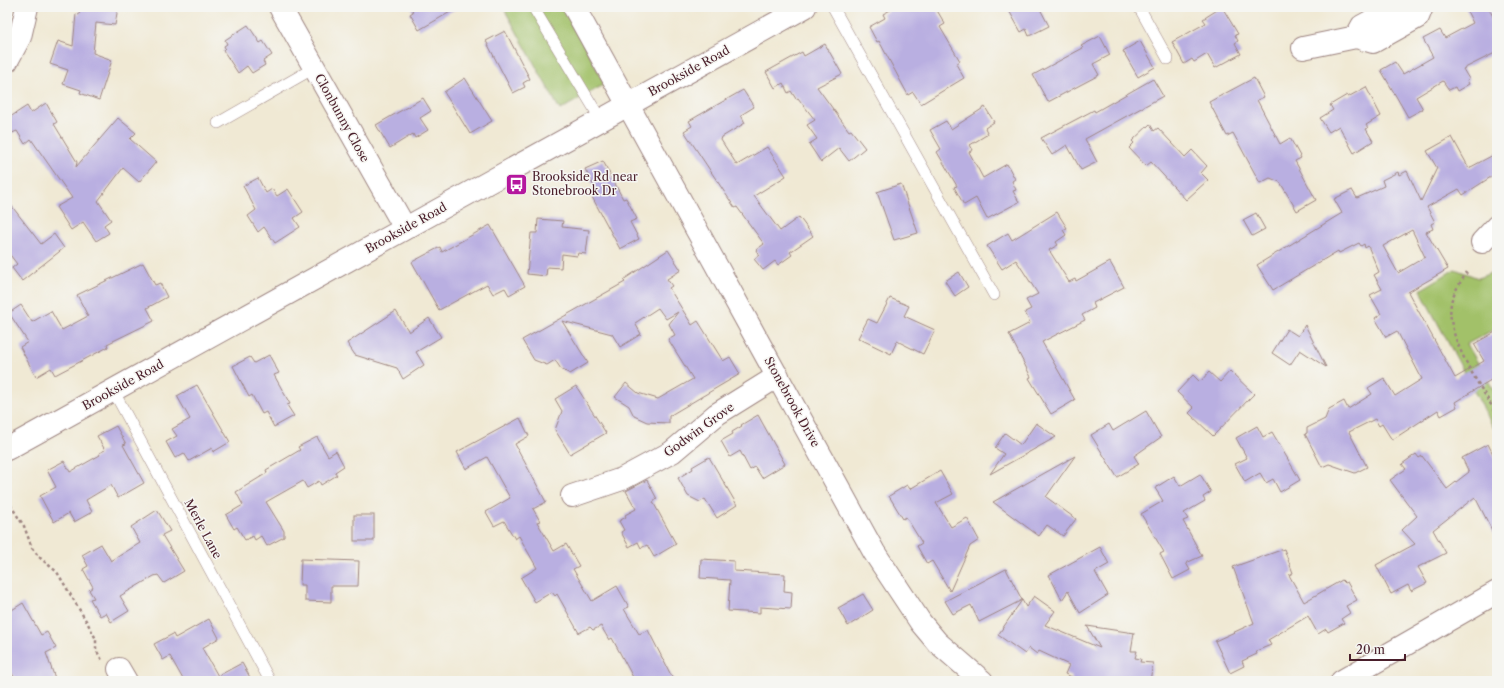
<svg xmlns="http://www.w3.org/2000/svg" width="1504" height="688" font-family="'Libre Caslon Text',serif">
<style>
.green{fill:#a2c169;stroke:#76704a}
.building{fill:#b9afe1;fill-rule:evenodd}
.lines{fill:none;stroke-linecap:round;stroke-linejoin:round}
.service-casing{stroke:#9d8480;stroke-width:12}
.minor-casing{stroke:#9d8480;stroke-width:24}
.tertiary-casing{stroke:#9d8480;stroke-width:24}
.path{stroke:#9d8480;stroke-width:2.5;stroke-dasharray:3 3;stroke-linecap:butt}
.service{stroke:#fff;stroke-width:11}
.minor{stroke:#fff;stroke-width:22}
.tertiary{stroke:#fff;stroke-width:22}
.labels{text-anchor:middle;stroke-width:3;stroke-linejoin:round;paint-order:stroke}
.street-label{font-size:12px;fill:#4a1f2b;stroke:#f6f6f2}
.poi-label{font-size:12px;fill:#4a1f2b;stroke:#f6f6f2;text-anchor:start}
</style>
<rect width="100%" height="100%" fill="#f6f6f2"/>
<filter id="ink" filterUnits="userSpaceOnUse"><feTurbulence type="fractalNoise" baseFrequency=".025" numOctaves="2"/><feDisplacementMap in="SourceGraphic" scale="8" xChannelSelector="R" yChannelSelector="G"/><feConvolveMatrix kernelMatrix="1 2 1 2 8 2 1 2 1" color-interpolation-filters="sRGB"/></filter>
<filter id="wash" filterUnits="userSpaceOnUse"><feTurbulence type="fractalNoise" baseFrequency=".012" numOctaves="4" result="noise"/><feDisplacementMap in="SourceGraphic" scale="16" xChannelSelector="R" yChannelSelector="G"/><feGaussianBlur stdDeviation="0.9" result="paint"/><feColorMatrix in="noise" values="0 0 0 0 0 0 0 0 0 0 0 0 0 0 0 0 0 1.4 0 .05"/><feComposite in="paint" operator="in"/></filter>
<g filter="url(#wash)">
<rect width="100%" height="100%" fill="#f0e9d4"/>
<g class="green">
<polygon points="503,7 564,7 605,84 560,110"/>
<polygon points="1455,269 1478,278 1491,273 1497,283 1497,328 1467,344 1497,396 1497,434 1420,290"/>
</g>
<g id="blocks">
<g class="building">
<polygon points="80,7 118,7 115,25 96,23 93,53 112,60 99,100 80,93 81,90 63,84 68,70 50,64 58,41 73,46 76,14 79,15"/>
<polygon points="411,7 459,7 419,30 410,14 413,12"/>
<polygon points="896,7 935,7 945,24 940,27 960,61 956,64 964,78 921,104 913,92 908,95 879,41 877,42 869,27 885,18 883,14"/>
<polygon points="1007,7 1039,7 1049,26 1029,36 1026,29 1021,32"/>
<polygon points="1222,7 1238,34 1235,35 1238,41 1235,43 1241,54 1215,68 1207,54 1194,62 1192,59 1184,64 1172,42 1206,23 1203,19"/>
<polygon points="1465,7 1488,7 1497,24 1497,52 1463,69 1469,79 1467,80 1469,84 1457,91 1455,87 1449,90 1443,81 1416,97 1423,109 1408,117 1381,70 1395,62 1403,74 1433,57 1423,39 1440,30 1445,38 1473,23"/>
<polygon points="248,25 260,43 263,41 272,55 263,61 265,65 252,73 247,66 238,73 223,50 225,48 224,46 227,44 225,40"/>
<polygon points="505,31 530,79 523,83 525,87 513,93 486,41"/>
<polygon points="1100,36 1110,55 1093,64 1099,75 1048,102 1033,75 1083,48 1081,46"/>
<polygon points="1140,41 1155,67 1138,77 1123,51"/>
<polygon points="825,44 842,74 817,87 849,131 851,130 865,148 849,161 839,148 821,162 809,144 817,139 807,125 815,120 798,98 796,99 791,91 788,93 783,83 775,88 766,72 802,52 804,56"/>
<polygon points="465,78 492,121 470,134 444,92"/>
<polygon points="1254,78 1264,97 1257,100 1280,144 1290,138 1301,158 1295,161 1316,200 1297,211 1280,182 1270,178 1260,183 1233,133 1227,136 1209,102"/>
<polygon points="1153,79 1163,96 1085,139 1097,162 1081,170 1067,145 1052,155 1041,138 1094,110 1095,112"/>
<polygon points="1366,87 1381,116 1366,125 1368,128 1366,129 1373,141 1354,153 1339,126 1329,132 1320,118 1333,110 1330,105 1347,95 1348,97"/>
<polygon points="743,90 754,107 741,115 745,123 722,137 721,140 737,165 767,147 786,176 754,196 780,231 799,217 813,236 790,252 792,255 778,265 775,261 763,270 754,259 759,255 756,250 764,244 737,207 735,208 684,131 692,126 689,121"/>
<polygon points="423,98 431,111 420,118 428,130 415,138 413,134 390,148 376,125"/>
<polygon points="46,103 57,122 54,124 77,162 76,167 118,118 136,133 130,139 156,162 139,182 123,168 98,201 111,220 104,225 109,233 96,241 83,222 71,230 56,207 72,198 31,139 25,144 17,131 12,133 7,125 7,119 27,106 31,113"/>
<polygon points="985,107 994,122 985,128 988,134 970,145 973,150 969,152 983,178 1007,164 1015,179 1012,181 1016,190 1013,191 1019,202 987,219 976,198 964,205 954,187 957,186 937,152 941,149 930,130 946,121 951,129"/>
<polygon points="1150,124 1154,131 1158,128 1185,157 1192,150 1207,166 1201,173 1208,180 1186,200 1151,162 1146,166 1129,148 1134,143 1132,141"/>
<path d="M1452 137 1469 168 1497 153V173L1463 195 1459 189 1427 207 1435 222 1431 224 1433 229 1426 232 1448 269 1408 292 1455 378 1484 361 1474 344 1497 331V384L1494 378 1455 402 1457 407 1441 416 1438 410 1392 440 1382 424 1379 426 1375 419 1349 432 1367 467 1355 473 1329 464 1322 467 1305 434 1307 433V428L1325 419 1329 409 1344 401 1348 409 1372 394 1368 388 1384 378 1395 396 1422 379 1397 331 1386 337 1375 318 1381 314 1370 295 1382 289 1374 275 1379 272 1368 246 1365 248 1364 244 1361 246 1359 243 1339 253 1338 251 1273 290 1257 265 1342 213 1334 199 1352 190 1357 198 1384 186 1382 180 1398 172 1399 175 1407 171 1421 201 1437 168 1427 151ZM1412 230 1425 257 1398 273 1383 246Z"/>
<polygon points="603,161 623,199 626,198 637,219 630,222 639,239 620,249 591,195 597,192 585,169"/>
<polygon points="258,178 266,193 272,189 277,196 288,189 303,212 294,218 300,227 275,243 264,227 258,232 248,216 256,210 243,186"/>
<polygon points="901,184 918,233 894,240 877,192"/>
<polygon points="7,200 41,244 54,234 64,248 22,281 12,268 17,264 7,251"/>
<polygon points="1057,212 1067,228 1063,230 1066,235 1056,242 1058,245 1049,250 1069,282 1075,279 1076,281 1110,262 1124,287 1093,303 1095,308 1082,315 1085,320 1042,342 1075,400 1051,414 1029,378 1031,377 1009,334 1030,323 1025,312 1031,309 1026,300 1038,294 1016,260 1002,269 987,246 1008,233 1012,240"/>
<polygon points="1256,213 1265,229 1252,236 1243,220"/>
<polygon points="538,219 563,221 562,227 589,230 586,254 578,253 577,256 562,254 561,268 547,267 546,276 527,274 531,233 537,233"/>
<polygon points="490,225 525,286 509,295 505,288 493,294 487,284 439,310 412,262 440,247 442,252"/>
<polygon points="668,250 681,270 667,279 672,286 669,288 692,325 698,321 723,361 730,357 740,374 669,416 669,423 647,422 634,416 629,406 615,397 626,383 638,393 658,399 693,379 668,339 675,335 669,324 678,312 666,319 658,308 635,323 641,334 620,347 612,334 562,321 588,363 570,374 561,369 555,360 547,365 534,360 522,340 625,282 623,280"/>
<polygon points="143,263 155,285 160,283 167,297 147,308 154,321 107,344 108,347 55,375 51,368 36,377 20,347 28,342 9,313 21,305 32,322 51,311 62,330 88,316 77,295"/>
<polygon points="959,272 968,287 955,296 945,281"/>
<polygon points="890,298 909,306 904,316 935,330 923,354 897,341 891,354 858,338 868,319 877,323"/>
<polygon points="396,311 409,332 429,318 441,337 416,352 424,365 403,379 397,368 355,355 347,343"/>
<polygon points="1305,325 1326,367 1300,350 1290,365 1272,353 1287,329 1298,336"/>
<polygon points="269,355 279,373 274,375 290,404 287,405 294,416 274,427 266,412 262,414 252,395 249,397 233,366 250,357 254,363"/>
<polygon points="1230,371 1254,394 1213,436 1189,413 1194,408 1177,392 1193,375 1200,382 1209,372 1220,382"/>
<polygon points="197,385 230,442 213,452 212,448 189,461 184,453 175,458 166,442 177,436 172,429 190,419 177,396"/>
<polygon points="576,386 606,433 570,454 555,430 562,411 555,399"/>
<polygon points="1146,411 1161,437 1134,456 1139,464 1117,477 1091,435 1109,424 1113,431"/>
<polygon points="758,415 785,464 762,478 755,467 750,470 740,451 730,457 721,441 733,434 732,432 742,426 741,425"/>
<polygon points="520,418 529,436 515,444 546,502 533,509 540,521 537,522 554,551 566,544 579,566 573,569 592,601 617,586 629,607 624,609 639,634 648,630 674,681 635,681 612,638 609,640 601,626 593,630 590,627 579,633 557,594 555,596 552,592 535,602 521,578 537,568 519,536 515,539 504,521 494,526 486,512 510,498 487,457 466,469 457,452"/>
<polygon points="1036,423 1056,437 990,474 1004,454 995,448 1005,433 1021,445"/>
<polygon points="116,426 126,444 123,445 144,483 118,498 111,485 86,500 92,512 74,522 69,513 54,522 40,496 56,487 47,470 64,461 70,472 100,455 99,453 105,450 97,436"/>
<polygon points="1257,426 1263,437 1272,432 1300,480 1280,492 1273,479 1266,483 1260,473 1245,482 1235,464 1247,458 1236,438"/>
<polygon points="317,437 328,456 336,451 344,466 335,472 337,475 321,485 319,481 307,488 303,481 266,502 284,531 284,537 267,546 261,536 255,540 253,536 245,540 237,527 234,529 226,515 243,505 236,492 267,473 266,470 300,450 298,447"/>
<polygon points="1488,444 1497,462 1497,540 1475,497 1433,530 1446,553 1418,567 1427,583 1411,591 1408,585 1391,594 1376,565 1415,544 1402,530 1417,516 1390,480 1406,469 1402,464 1416,454 1419,458 1422,456 1447,489 1469,472 1462,458"/>
<polygon points="1075,456 1046,497 1076,519 1063,536 1047,525 1039,536 993,502"/>
<polygon points="709,457 737,505 717,518 705,499 700,502 688,496 678,478 693,469 692,467"/>
<polygon points="940,471 953,494 936,503 951,527 967,518 979,540 970,546 950,591 932,561 927,564 917,546 922,543 906,517 903,519 889,496 907,485 910,489"/>
<polygon points="1200,474 1211,492 1203,497 1205,501 1184,513 1188,519 1183,521 1202,556 1186,563 1190,570 1173,579 1160,554 1164,552 1141,514 1163,501 1155,488 1174,476 1180,486"/>
<polygon points="647,480 657,499 653,502 676,544 654,557 647,545 641,548 638,542 629,547 621,532 624,530 619,521 626,517 625,515 636,509 626,491"/>
<polygon points="157,510 170,531 162,535 184,571 164,583 158,575 154,576 120,596 129,611 111,622 106,613 100,616 90,599 94,598 89,590 93,587 83,569 88,566 82,555 101,544 111,561 140,543 131,527"/>
<rect x="354" y="515" width="20" height="26"/>
<polygon points="1100,547 1109,564 1095,572 1108,595 1080,613 1068,591 1062,600 1049,575"/>
<polygon points="1284,549 1293,573 1289,575 1304,602 1342,580 1345,583 1347,582 1357,600 1346,606 1350,613 1341,619 1344,623 1328,632 1326,629 1318,634 1308,616 1268,640 1271,645 1256,651 1257,654 1242,661 1244,666 1230,673 1215,641 1254,623 1233,567"/>
<polygon points="301,559 359,561 358,586 331,586 331,602 305,601 305,585 300,585"/>
<polygon points="701,559 734,561 734,571 785,574 784,591 792,592 791,609 760,607 760,613 728,611 730,580 700,578"/>
<polygon points="1006,569 1022,600 979,622 971,605 953,614 945,601"/>
<polygon points="863,594 873,610 848,626 838,608"/>
<polygon points="1034,596 1055,611 1045,625 1100,648 1087,626 1134,633 1131,651 1137,651 1135,658 1141,659 1140,662 1153,663 1150,681 1071,681 1072,677 1065,674 1069,665 1039,651 1037,654 1029,648 1025,654 998,635 1022,600 1026,607"/>
<polygon points="23,603 41,635 47,632 56,648 46,653 56,681 16,681 7,664 7,613"/>
<polygon points="209,619 219,638 202,648 218,676 242,663 252,681 184,681 170,656 163,660 154,644 173,634 175,638"/>
</g>
</g>
</g>
<g filter="url(#ink)">
<use href="#blocks" fill-opacity="0" stroke="#9d8480" stroke-width="1"/>
<g class="lines">
<defs>
<g id="service">
<polyline points="533,7 601,120"/>
<polyline points="833,7 994,295"/>
<polyline points="1139,7 1168,59"/>
<polyline points="218,123 314,68"/>
<polyline points="113,390 270,681"/>
</g>
<g id="minor">
<polyline points="280,7 405,228"/>
<polyline points="574,7 874,552 921,623 937,642 982,681"/>
<polyline points="1356,37 1362,26 1397,7"/>
<polyline points="1303,48 1356,37 1373,42 1418,17 1422,7"/>
<polyline points="7,61 20,37 27,7"/>
<polyline points="1482,242 1497,226"/>
<polyline points="572,496 622,479 672,452 717,414 778,376"/>
<polyline points="119,669 126,681"/>
<polyline points="1342,681 1497,592"/>
</g>
<polyline id="tertiary" points="7,449 805,7"/>
</defs>
<use href="#service" class="service-casing"/>
<use href="#minor" class="minor-casing"/>
<use href="#tertiary" class="tertiary-casing"/>
<g class="path">
<path d="M1467 272C1462 280 1455 290 1452 299 1442 334 1481 386 1497 415"/>
<polyline points="7,500 24,526 32,548 39,557 57,572 88,624 96,639 96,650 102,660"/>
</g>
<use href="#service" class="service"/>
<use href="#minor" class="minor"/>
<use href="#tertiary" class="tertiary"/>
</g>
</g>
<defs>
<symbol id="bus-square" viewBox="-11 -11 22 22"><rect x="-9" y="-9" width="18" height="18" rx="4" fill="#b5179e" stroke="#f6f6f2"/><path d="M-5-6H5V4H4V6H2V4H-2V6H-4V4H-5ZM-3.5-4V0h7V-4ZM-3.5 1.2v1.5H-2V1.2ZM2 1.2v1.5H3.5V1.2Z" fill="#fff"/></symbol>
</defs>
<g fill-rule="evenodd">
<use href="#bus-square" x="504" y="172" width="25" height="25"/>
</g>
<g class="labels">
<g class="street-label">
<text transform="translate(689 71) rotate(-29)" y="4">Brookside Road</text>
<text transform="translate(342 118) rotate(61)" y="4">Clonbunny Close</text>
<text transform="translate(406 228) rotate(-29)" y="4">Brookside Road</text>
<text transform="translate(123 385) rotate(-29)" y="4">Brookside Road</text>
<text transform="translate(792 402) rotate(61)" y="4">Stonebrook Drive</text>
<text transform="translate(699 430) rotate(-36)" y="4">Godwin Grove</text>
<text transform="translate(203 529) rotate(62)" y="4">Merle Lane</text>
</g>
<g class="poi-label">
<text x="532" y="181">Brookside Rd near<tspan x="532" dy="14">Stonebrook Dr</tspan></text>
</g>
</g>
<rect width="1504" height="688" fill="none" stroke="#f6f6f2" stroke-width="24"/>
<path d="M1350 654v6h55v-6" fill="none" stroke="#4a1f2b" stroke-width="2"/>
<text x="1356" y="654" font-size="12" fill="#4a1f2b" stroke="#f6f6f2" stroke-width="3" paint-order="stroke">20 m</text>
</svg>
